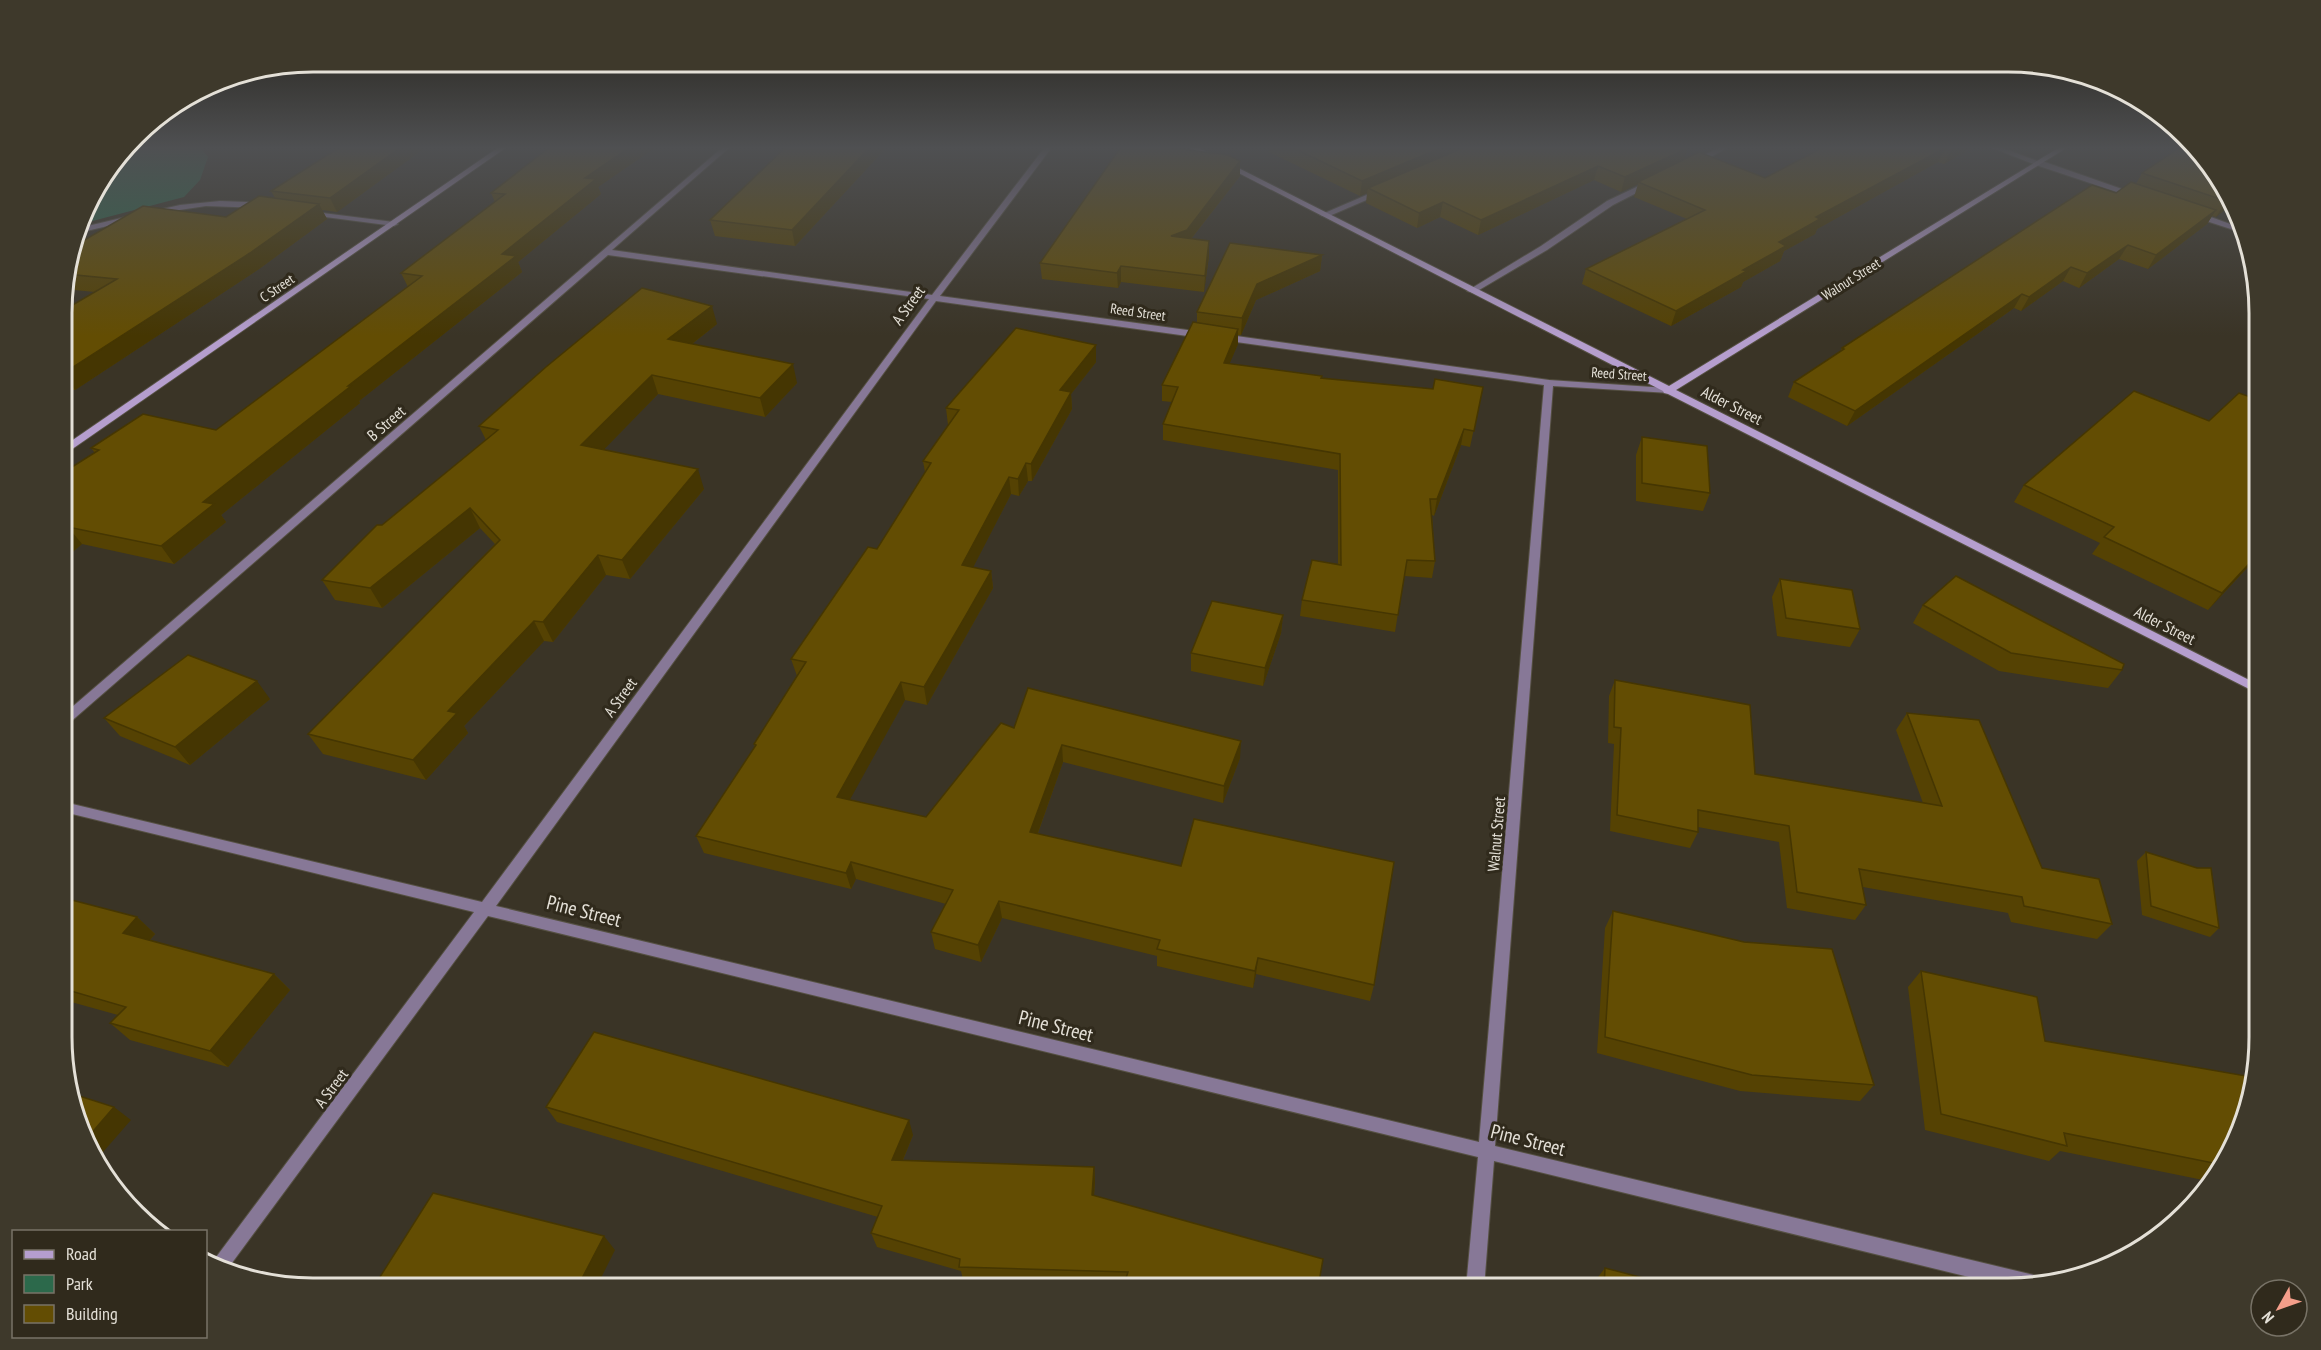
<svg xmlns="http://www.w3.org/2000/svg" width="2321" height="1350" font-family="'PT Sans Narrow',sans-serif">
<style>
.green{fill:#2c694b}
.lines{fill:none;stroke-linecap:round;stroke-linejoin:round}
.lane-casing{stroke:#555042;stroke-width:2}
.street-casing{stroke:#555042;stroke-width:2}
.secondary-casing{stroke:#555042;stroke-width:2}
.lane{fill:#877897;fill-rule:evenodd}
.street{fill:#877897;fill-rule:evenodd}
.secondary{fill:#b59ece;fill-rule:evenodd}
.wall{fill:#554203}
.shaded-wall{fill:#453602}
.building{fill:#634d03;stroke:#453602;stroke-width:1.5}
.labels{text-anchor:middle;stroke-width:6;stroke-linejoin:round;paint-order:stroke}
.far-street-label{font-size:14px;fill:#e4e0d7;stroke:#302a1c}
.street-label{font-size:16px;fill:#e4e0d7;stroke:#302a1c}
.near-street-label{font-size:20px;fill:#e4e0d7;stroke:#302a1c}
.rim{fill:none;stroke:#e4e0d7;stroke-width:3}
</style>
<rect width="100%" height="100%" fill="#3a3426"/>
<polygon class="green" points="129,147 200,147 208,157 200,180 184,197 81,224 88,202"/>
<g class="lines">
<defs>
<g id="lane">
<polygon points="2036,161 2042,161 2139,195 2132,197 2036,165"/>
<polygon points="1378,190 1385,192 1327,217 1320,215"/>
<polygon points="2191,212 2197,212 2244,229 2246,234 2191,216"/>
</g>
<g id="street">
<polygon points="723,147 730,147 612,250 932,295 1045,147 1052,147 940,296 1202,332 1206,335 1202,338 936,301 496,906 1479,1142 1544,385 1222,340 1218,337 1222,334 1549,380 1667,388 1672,391 1670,393 1553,386 1495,1146 2038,1276 2044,1279 2046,1284 2014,1288 1494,1161 1484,1288 1466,1288 1478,1157 488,916 226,1271 211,1264 474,912 64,812 64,802 482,902 929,299 608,255 68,724 64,726 64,714"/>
<polygon points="1720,147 1729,147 1698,164 1691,162"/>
<polygon points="1990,147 2000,147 2043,163 2036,165"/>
<polygon points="1647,182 1654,184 1613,205 1547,250 1474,293 1467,291 1541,246 1607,201"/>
<polygon points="220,201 247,202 264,206 260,208 206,206 153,214 149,212 180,205"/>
<polygon points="307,211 394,222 398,224 394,226 310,215 307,215"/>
<polygon points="130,216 133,216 133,220 78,233 79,228"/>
</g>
<g id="secondary">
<polygon points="499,147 507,147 68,452 64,453 64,446"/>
<polygon points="1188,147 1197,147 1669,386 2060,147 2068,147 1676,390 2259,685 2259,694 1668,394 1664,393 1663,391"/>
</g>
</defs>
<use href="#lane" class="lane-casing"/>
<use href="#street" class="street-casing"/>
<use href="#secondary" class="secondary-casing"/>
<use href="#lane" class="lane"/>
<use href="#street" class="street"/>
<use href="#secondary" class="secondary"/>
</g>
<g class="wall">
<polygon points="340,147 421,147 422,150 337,212 322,210 327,219 259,269 75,390 64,387 64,310 95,292 64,289 64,281 74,246 226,217 275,198 271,191"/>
<polygon points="550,147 656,147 598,187 601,194 518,262 522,272 359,401 360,403 221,515 226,522 174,564 82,544 64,559 64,472 95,453 91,448 216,430 408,287 401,273 495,202 491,193"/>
<polygon points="786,147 887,147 795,246 715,236 710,220"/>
<polygon points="1270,147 1686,147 1684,160 1765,178 1824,147 1973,147 1944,164 1938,162 1817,229 1815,234 1784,251 1780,261 1743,282 1741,287 1671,326 1582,284 1586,269 1687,219 1634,197 1638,184 1621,192 1594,180 1478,235 1440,217 1417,228 1366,203 1367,193 1360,196 1269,152"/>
<polygon points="2181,147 2232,204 2216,217 2212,216 2207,224 2148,269 2119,259 2079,288 2063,281 2021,311 2014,308 1847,426 1788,397 1794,382 1840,352 1842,348 2116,193 2136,184 2142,173"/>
<polygon points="1240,161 1240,176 1191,239 1209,241 1209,256 1204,292 1121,282 1118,288 1042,279 1040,263"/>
<polygon points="1322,255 1320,271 1256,300 1241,335 1238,335 1238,344 1229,364 1321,378 1433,389 1483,387 1470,447 1461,445 1434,516 1432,515 1435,561 1432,578 1404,576 1395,632 1300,616 1302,600 1338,564 1338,470 1163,440 1163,424 1172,402 1162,401 1162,385 1197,323 1197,312"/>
<polygon points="717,324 692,344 797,383 765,417 658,394 603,450 704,489 630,579 606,575 553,642 544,641 464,726 468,733 426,780 323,754 308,734 495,544 480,528 382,608 335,600 322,580 382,525 486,440 479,426"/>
<polygon points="1096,345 1096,362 1071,394 1072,409 1032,481 1028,481 1019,496 1011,494 973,567 991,571 993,588 927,705 905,700 849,800 926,817 1014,728 1240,758 1223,803 1063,762 1038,833 1374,985 1370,1001 1256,974 1253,988 1157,966 1157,956 1002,918 981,962 935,949 931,932 946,904 856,879 851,889 704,853 696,836 755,747 754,744 797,676 791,659 877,549 925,472 923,461 948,425 946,408"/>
<polygon points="2259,400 2259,555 2208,610 2092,554 2100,543 2014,502 2024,485 2209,421"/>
<polygon points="1642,437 1710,493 1703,511 1636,501 1636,455"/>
<polygon points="1780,579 1860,629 1850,647 1777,636 1772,597"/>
<polygon points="1923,605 2122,670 2108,688 1999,671 1913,623"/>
<polygon points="1283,615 1281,633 1263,686 1191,671 1191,653"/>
<polygon points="1615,680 1755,774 1923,803 1896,730 1907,713 2042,868 2112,924 2097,939 2011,922 2008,913 1863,887 1866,905 1855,920 1787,908 1779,842 1698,827 1698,832 1690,848 1610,831 1614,744 1608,743 1609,696"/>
<polygon points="270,699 190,765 120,736 104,718"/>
<polygon points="2146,852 2219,928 2210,937 2142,915 2137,861"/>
<polygon points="64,898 137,917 155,934 150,940 274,974 290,990 228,1067 130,1040 110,1023 118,1015 64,1000"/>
<polygon points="1613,911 1874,1085 1860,1101 1740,1091 1597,1053 1605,928"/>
<polygon points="1921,971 2045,1041 2226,1162 2208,1181 2060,1151 2049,1161 1925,1130 1908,987"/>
<polygon points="546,1107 913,1135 903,1160 1094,1167 1095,1181 1094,1196 1323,1259 1124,1285 963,1280 961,1271 877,1247 871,1233 878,1217 557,1122"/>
<polygon points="1605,1268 1682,1288 1595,1288 1595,1281"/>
</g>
<g class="shaded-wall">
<polygon points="401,147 421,147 422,150 337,212 330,198"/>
<polygon points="630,147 656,147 598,187 601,194 518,262 522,272 359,401 360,403 221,515 226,522 174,564 161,546 203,502 348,386 502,254 585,178"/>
<polygon points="870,147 887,147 795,246 792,230"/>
<polygon points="1443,147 1475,147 1368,188 1367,193 1360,196 1362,181"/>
<polygon points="1955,147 1973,147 1944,164 1951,150"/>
<polygon points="1688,148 1683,162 1638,182 1638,184 1621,192 1625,177"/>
<polygon points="1945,148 1938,162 1817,229 1815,234 1784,251 1780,261 1743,282 1741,287 1671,326 1676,311 1743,270 1779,242 1816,217"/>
<polygon points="1240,161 1240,176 1186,245 1171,236"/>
<polygon points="1598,166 1594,180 1478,235 1481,220"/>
<polygon points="2229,198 2232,204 2216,217 2226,201"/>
<polygon points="1443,202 1440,217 1417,228 1419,213"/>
<polygon points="319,204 327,219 259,269 75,390 64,373"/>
<polygon points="2216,210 2207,224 2148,269 2156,255"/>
<polygon points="1209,241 1209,256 1204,292 1205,276"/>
<polygon points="2128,245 2119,259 2079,288 2087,273"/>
<polygon points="1322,255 1320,271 1256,300 1241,335 1242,318 1257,284"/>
<polygon points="1121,266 1121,282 1118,288 1117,273"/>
<polygon points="2071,267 2063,281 2021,311 2029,297"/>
<polygon points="2022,294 2014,308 1847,426 1855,411"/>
<polygon points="712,306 717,324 674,358 668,339"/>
<polygon points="1238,329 1238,344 1223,379 1224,363"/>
<polygon points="1096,345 1096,362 1071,394 1072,409 1032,481 1031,464 1060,390"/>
<polygon points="793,364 797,383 765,417 760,398"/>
<polygon points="652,375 658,394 589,465 581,445"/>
<polygon points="1464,429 1461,445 1434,516 1437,499"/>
<polygon points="1026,463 1028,481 1019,496 1018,479"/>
<polygon points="698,469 704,489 630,579 622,560"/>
<polygon points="1009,477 1011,494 965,583 962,565"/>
<polygon points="470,508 480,528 382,608 370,588"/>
<polygon points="68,527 82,544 64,559 64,530"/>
<polygon points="2259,553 2259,555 2208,610 2222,593"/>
<polygon points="598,555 606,575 553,642 543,622"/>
<polygon points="991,571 993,588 927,705 924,687"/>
<polygon points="1283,615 1281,633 1263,686 1265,668"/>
<polygon points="534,621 544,641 464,726 468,733 426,780 413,760 448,711"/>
<polygon points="257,681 270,699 190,765 175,747"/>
<polygon points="901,682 905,700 842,814 837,797"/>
<polygon points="1241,741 1240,758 1223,803 1224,786"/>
<polygon points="1062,745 1063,762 1032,849 1030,832"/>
<polygon points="851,862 856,879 851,889 846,873"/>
<polygon points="999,901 1002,918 981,962 978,945"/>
<polygon points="137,917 155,934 141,950 123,933"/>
<polygon points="1258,958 1256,974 1253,988 1255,971"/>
<polygon points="274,974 290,990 228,1067 210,1051"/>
<polygon points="114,1107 131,1120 97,1159 89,1136"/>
<polygon points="909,1120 913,1135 897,1174 892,1160"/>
<polygon points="1094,1167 1095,1181 1093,1209 1092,1195"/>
<polygon points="604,1236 615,1250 596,1288 577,1288"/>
</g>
<g class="building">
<polygon points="340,147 401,147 330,198 271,191"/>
<polygon points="550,147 630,147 585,178 596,179 502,254 516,256 348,386 351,386 203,502 214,504 161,546 68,527 64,530 64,472 99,450 91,448 143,414 216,430 422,276 401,273 505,194 491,193"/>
<polygon points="786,147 870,147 792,230 710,220"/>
<polygon points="1121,147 1165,147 1228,155 1240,161 1187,230 1171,236 1209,241 1205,276 1121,266 1117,273 1040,263"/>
<polygon points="1291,147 1443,147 1362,181"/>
<polygon points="1465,147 1686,147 1688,148 1625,177 1598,166 1481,220 1443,202 1419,213 1368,188"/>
<polygon points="1824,147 1955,147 1951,150 1945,148 1816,217 1820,219 1779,242 1786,246 1743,270 1747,271 1676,311 1586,269 1705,210 1638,182 1699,152 1765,178"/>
<polygon points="2181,147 2189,147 2217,174 2229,198 2226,201 2142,173"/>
<polygon points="2131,182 2216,210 2156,255 2128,245 2087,273 2071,267 2029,297 2022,294 1855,411 1794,382 1844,349 1842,348 2092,185 2116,193"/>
<polygon points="259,196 319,204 250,253 64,373 64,310 117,279 66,274 74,246 143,206 226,217"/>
<polygon points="1230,243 1322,255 1257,284 1242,318 1197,312"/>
<polygon points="642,288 712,306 668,339 793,364 760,398 652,375 581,445 698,469 622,560 598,555 543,622 534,621 448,711 457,713 413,760 308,734 500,540 470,508 370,588 322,580 377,525 382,525 498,430 479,426 546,367"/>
<polygon points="1193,322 1238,329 1224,363 1322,376 1321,378 1433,389 1435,379 1483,387 1474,431 1464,429 1437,499 1430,499 1435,561 1407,560 1398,615 1302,600 1312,560 1341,565 1340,454 1163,424 1178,387 1162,385"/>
<polygon points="1016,328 1096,345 1060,390 1071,392 1031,464 1026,463 1018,479 1009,477 962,565 991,571 966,615 924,687 901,682 837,797 926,817 1001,723 1014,728 1028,688 1241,741 1224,786 1062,745 1030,832 1181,866 1194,819 1394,862 1374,985 1258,958 1255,971 1157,949 1160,940 999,901 978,945 931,932 953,890 851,862 846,873 696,836 756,745 754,744 806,662 791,659 868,547 877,549 931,463 923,461 959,410 946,408"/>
<polygon points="2134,391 2209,421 2239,393 2259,400 2259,553 2222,593 2104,537 2114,527 2024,485"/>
<polygon points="1642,437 1707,446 1710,493 1642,483"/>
<polygon points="1956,576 2124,664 2122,670 2011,653 1923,605"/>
<polygon points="1780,579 1852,590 1860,629 1786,618"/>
<polygon points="1212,601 1283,615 1265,668 1191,653"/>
<polygon points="188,655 257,681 175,747 104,718"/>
<polygon points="1615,680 1750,705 1755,774 1942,806 1907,713 1979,720 2042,868 2099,879 2112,924 2024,906 2022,897 1859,869 1866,905 1797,892 1789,826 1698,810 1698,832 1617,815 1621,728 1614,727"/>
<polygon points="2146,852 2197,868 2211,868 2219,928 2151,906"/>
<polygon points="64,898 137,917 123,933 274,974 210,1051 110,1023 126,1007 64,989"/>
<polygon points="1613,911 1744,942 1832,949 1874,1085 1752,1075 1605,1037"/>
<polygon points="1921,971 2037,997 2045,1041 2252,1077 2226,1162 2223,1165 2064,1133 2067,1146 1941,1114"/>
<polygon points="594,1032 909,1120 892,1160 1094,1167 1092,1195 1323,1259 1318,1288 1123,1288 1128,1272 959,1267 960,1259 871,1233 882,1206 546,1107"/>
<polygon points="73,1094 114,1107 89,1136"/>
<polygon points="433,1193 604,1236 577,1288 373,1288"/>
<polygon points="1605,1268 1682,1288 1604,1288"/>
</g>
<linearGradient id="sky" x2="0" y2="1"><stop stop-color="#201d15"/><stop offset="0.44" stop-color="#4f5052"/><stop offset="1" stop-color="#4f5052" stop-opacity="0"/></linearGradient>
<rect width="2321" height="336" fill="url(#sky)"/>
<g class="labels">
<g class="far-street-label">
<text transform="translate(1851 279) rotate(-32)" y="5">Walnut Street</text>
<text transform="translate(277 288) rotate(-34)" y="5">C Street</text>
<text transform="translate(1138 312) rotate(8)" y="5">Reed Street</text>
<text transform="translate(1619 374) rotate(4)" y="5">Reed Street</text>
</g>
<g class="street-label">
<text transform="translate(908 305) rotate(-54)" y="6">A Street</text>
<text transform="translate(1732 405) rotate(27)" y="6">Alder Street</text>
<text transform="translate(386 423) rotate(-41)" y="6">B Street</text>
<text transform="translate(2165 625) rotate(27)" y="6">Alder Street</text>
<text transform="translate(620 697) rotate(-54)" y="6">A Street</text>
<text transform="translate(1496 834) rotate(-85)" y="6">Walnut Street</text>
<text transform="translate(331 1088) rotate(-53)" y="6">A Street</text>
</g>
<g class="near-street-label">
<text transform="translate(584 911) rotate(14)" y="7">Pine Street</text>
<text transform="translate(1056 1026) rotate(14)" y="7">Pine Street</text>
<text transform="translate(1528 1140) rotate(14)" y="7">Pine Street</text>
</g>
</g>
<path d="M0 0H2321V1350H0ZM313 72H2008A241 241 0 0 1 2249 313V1037A241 241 0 0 1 2008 1278H313A241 241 0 0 1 72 1037V313A241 241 0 0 1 313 72Z" fill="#3e392b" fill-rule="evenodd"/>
<path class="rim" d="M313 72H2008A241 241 0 0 1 2249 313V1037A241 241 0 0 1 2008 1278H313A241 241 0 0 1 72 1037V313A241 241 0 0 1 313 72Z"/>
<rect x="12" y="1230" width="195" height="108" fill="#302a1c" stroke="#787367" stroke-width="1.5"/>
<rect x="24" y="1250" width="30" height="9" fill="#b59ece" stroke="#787367" stroke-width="1.5"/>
<text x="66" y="1260" font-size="18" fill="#e4e0d7">Road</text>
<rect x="24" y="1275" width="30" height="18" fill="#2c694b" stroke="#787367" stroke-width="1.5"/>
<text x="66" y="1290" font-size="18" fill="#e4e0d7">Park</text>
<rect x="24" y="1305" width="30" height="18" fill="#634d03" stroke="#787367" stroke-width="1.5"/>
<text x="66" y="1320" font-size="18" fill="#e4e0d7">Building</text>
<g transform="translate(2279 1308) rotate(230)"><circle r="28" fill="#302a1c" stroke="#787367" stroke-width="1.5"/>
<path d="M0-4.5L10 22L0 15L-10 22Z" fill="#f49e8a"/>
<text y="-9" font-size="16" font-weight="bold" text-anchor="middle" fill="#e4e0d7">N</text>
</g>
</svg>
